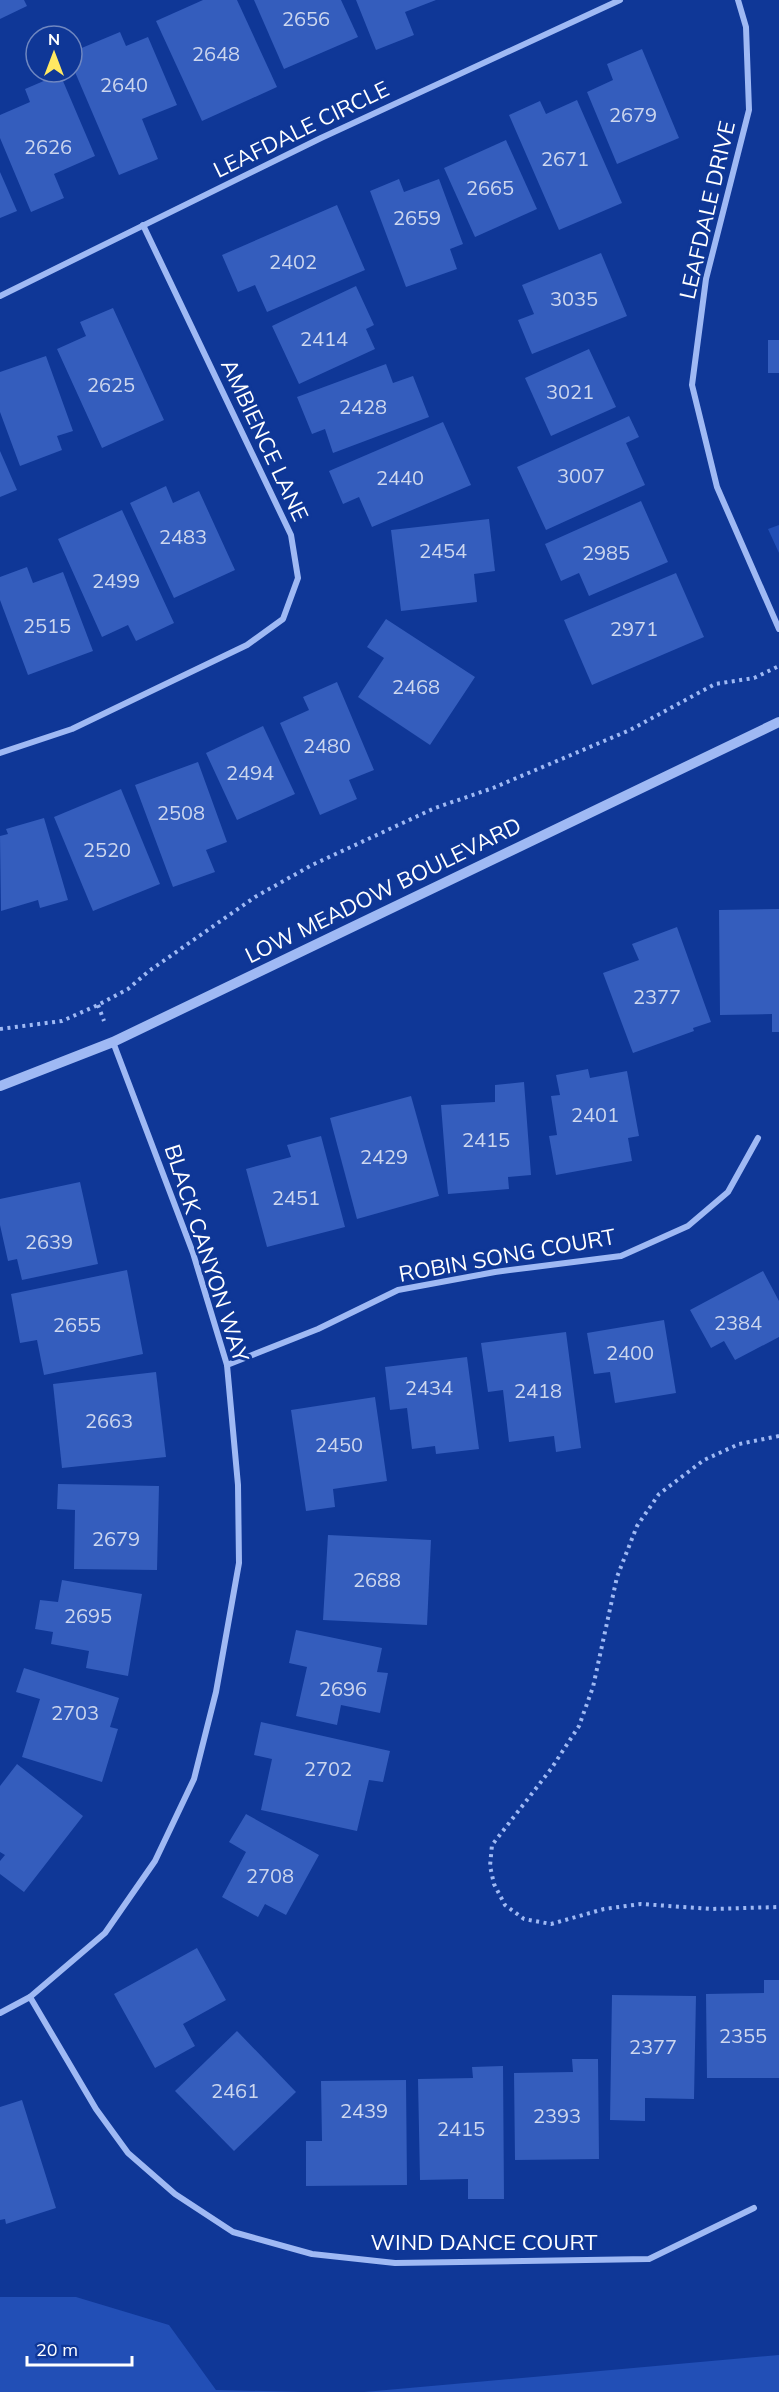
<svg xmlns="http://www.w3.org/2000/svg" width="779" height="2392" font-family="Mulish,sans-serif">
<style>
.green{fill:#224fb6}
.building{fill:#345dbd}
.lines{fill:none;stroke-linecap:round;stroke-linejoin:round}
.path{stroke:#9fb9f4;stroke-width:4;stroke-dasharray:3 4.5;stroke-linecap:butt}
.minor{stroke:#9fb9f4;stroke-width:6}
.tertiary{stroke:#9fb9f4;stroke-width:10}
.labels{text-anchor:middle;stroke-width:6;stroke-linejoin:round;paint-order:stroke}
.number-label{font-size:20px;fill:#ccd6ee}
.street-label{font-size:22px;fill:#fff;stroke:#0f3797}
</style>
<rect width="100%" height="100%" fill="#0f3797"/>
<g class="green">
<polygon points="779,525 779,553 768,529"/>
<polygon points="0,2297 76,2297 169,2325 216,2390 304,2392 0,2392"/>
<polygon points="779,2355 779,2392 364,2392"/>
</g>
<g class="building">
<polygon points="0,0 24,0 27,6 0,19"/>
<polygon points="203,0 237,0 277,87 202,121 156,21"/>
<polygon points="254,0 341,0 358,37 284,69"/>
<polygon points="356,0 436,0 405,12 414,35 376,50"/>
<polygon points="120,32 126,46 148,37 177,105 142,119 158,159 119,175 72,65 72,52"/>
<polygon points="642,49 679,138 617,164 587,92 613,80 607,64"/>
<polygon points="60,74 95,156 54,174 64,198 31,212 0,138 0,115 30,102 25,89"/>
<polygon points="577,100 622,203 559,230 509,115 540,101 546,114"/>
<polygon points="506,140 537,209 475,237 444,168"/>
<polygon points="0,172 17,211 0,218"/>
<polygon points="399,179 404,192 439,179 463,244 450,249 457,269 406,287 370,191"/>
<polygon points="337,205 365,270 267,312 255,285 238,292 222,255"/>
<polygon points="601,253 627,316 532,354 518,320 534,314 522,285"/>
<polygon points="356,286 374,325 366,329 375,349 299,384 272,326"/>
<polygon points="113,308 164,420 102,448 57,349 86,336 80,322"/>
<rect x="768" y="340" width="11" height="33"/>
<polygon points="589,349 616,407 551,436 525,378"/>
<polygon points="46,356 73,431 57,436 62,450 20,466 0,412 0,372"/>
<polygon points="386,364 393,383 413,376 429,417 333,453 325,429 312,434 297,397"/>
<polygon points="629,416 639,437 626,443 645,485 546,530 517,467"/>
<polygon points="443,422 471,485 372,527 359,497 343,504 329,471"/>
<polygon points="0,451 17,490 0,497"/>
<polygon points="166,486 173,503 199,491 235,570 174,598 130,503"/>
<polygon points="641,501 668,562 589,596 579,573 561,581 545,544"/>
<polygon points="122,510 174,623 136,641 128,625 102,637 58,539"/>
<polygon points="489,519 495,571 474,574 477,602 401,611 391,530"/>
<polygon points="27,567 33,583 63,572 93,651 28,675 0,600 0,577"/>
<polygon points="676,573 704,637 592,685 564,620"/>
<polygon points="386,619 475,677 430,745 358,697 384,658 367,647"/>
<polygon points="337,682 374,770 349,780 357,799 320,815 280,723 309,710 303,697"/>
<polygon points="263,726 295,794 237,820 206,753"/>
<polygon points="198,762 227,842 206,850 215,872 173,887 135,785"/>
<polygon points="121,789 160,884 93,911 54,817"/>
<polygon points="44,818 68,900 40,908 38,900 1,911 0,836 8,834 6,829"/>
<polygon points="779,909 779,1032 772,1032 772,1014 720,1015 719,910"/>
<polygon points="677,927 711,1022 693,1028 694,1031 633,1053 603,973 639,960 632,944"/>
<polygon points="588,1069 590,1078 627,1071 639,1136 628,1138 632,1161 556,1175 549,1136 557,1135 551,1096 560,1095 556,1075"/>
<polygon points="524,1082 531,1175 508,1177 509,1189 448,1194 441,1105 495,1102 495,1085"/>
<polygon points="411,1096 439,1196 357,1219 330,1118"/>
<polygon points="321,1136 345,1227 267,1247 246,1169 291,1157 287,1145"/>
<polygon points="80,1182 98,1264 22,1280 17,1259 8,1261 0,1225 0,1199"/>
<polygon points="127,1270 143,1354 44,1375 37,1340 20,1343 11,1294"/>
<polygon points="763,1271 779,1301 779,1337 735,1360 724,1341 711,1348 690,1310"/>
<polygon points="664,1320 676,1393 615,1403 610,1372 594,1374 587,1333"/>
<polygon points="566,1332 581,1448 556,1452 554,1436 509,1442 503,1390 488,1392 481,1343"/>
<polygon points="467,1357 479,1449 436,1454 435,1446 412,1449 407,1408 390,1410 385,1367"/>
<polygon points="156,1372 166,1457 62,1468 53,1384"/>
<polygon points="375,1397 387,1481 333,1489 335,1507 306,1511 291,1410"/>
<polygon points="58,1484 159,1486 157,1570 74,1569 75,1510 57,1509"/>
<polygon points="328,1535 431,1540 427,1625 323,1620"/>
<polygon points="62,1580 142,1594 128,1676 86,1668 89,1651 51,1644 53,1632 35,1629 40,1600 58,1602"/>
<polygon points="296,1630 382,1648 377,1672 388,1673 380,1713 341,1705 337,1725 296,1716 307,1667 289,1663"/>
<polygon points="24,1668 119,1698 110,1727 118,1729 102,1782 22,1757 40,1699 16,1692"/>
<polygon points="261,1722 390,1751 383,1782 369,1780 357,1831 261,1810 272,1759 254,1755"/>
<polygon points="17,1764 83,1816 24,1892 0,1874 0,1861 5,1855 0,1852 0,1786"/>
<polygon points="246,1814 319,1855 286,1915 265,1904 258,1917 222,1897 246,1852 229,1842"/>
<polygon points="197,1948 226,2000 183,2024 195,2046 155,2068 114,1994"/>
<polygon points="764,1980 779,1980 779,2078 707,2078 706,1994 764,1993"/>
<polygon points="612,1995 696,1996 694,2099 645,2098 645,2121 610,2120"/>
<polygon points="237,2031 296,2092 234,2151 175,2091"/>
<polygon points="572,2059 598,2059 599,2159 515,2160 514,2073 573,2072"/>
<polygon points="503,2066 504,2199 468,2199 468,2179 420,2180 418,2079 473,2078 472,2067"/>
<polygon points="406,2080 407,2185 306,2186 306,2141 322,2141 321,2081"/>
<polygon points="22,2100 56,2208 6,2224 5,2219 0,2220 0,2107"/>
</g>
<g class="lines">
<g class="path">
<polyline points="98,1005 104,1021"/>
<polyline points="0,1029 62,1021 98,1005 128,989 149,971 255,897 312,865 435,808 493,788 630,730 715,684 754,678 779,666"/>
<polyline points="779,1436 739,1444 704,1460 659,1494 637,1526 617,1577 593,1687 579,1726 551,1769 492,1845 490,1866 494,1884 505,1905 524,1919 551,1924 604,1909 641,1904 712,1909 779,1907"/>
</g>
<g class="minor">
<polyline points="738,0 746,27 749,110 706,279 692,385 717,487 779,629"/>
<polyline points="0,296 321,138 620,0"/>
<polyline points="0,753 72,729 247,645 283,619 298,578 291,535 143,225"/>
<polyline points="227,1365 318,1329 398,1290 495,1272 621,1256 688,1226 728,1192 758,1138"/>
<polyline points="30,1997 96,2109 128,2153 175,2194 233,2232 312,2254 395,2263 649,2259 754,2208"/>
<polyline points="0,2013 30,1997 105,1933 155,1861 194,1779 216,1692 239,1563 238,1485 227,1365 193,1253 113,1042"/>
</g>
<polyline class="tertiary" points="0,1086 113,1042 779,722"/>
</g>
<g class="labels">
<g class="number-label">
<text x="306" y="26">2656</text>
<text x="216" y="61">2648</text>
<text x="124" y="92">2640</text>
<text x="633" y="122">2679</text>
<text x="48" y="154">2626</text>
<text x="565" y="166">2671</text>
<text x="490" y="195">2665</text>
<text x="417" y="225">2659</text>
<text x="293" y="269">2402</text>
<text x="574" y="306">3035</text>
<text x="324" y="346">2414</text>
<text x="111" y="392">2625</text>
<text x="570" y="399">3021</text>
<text x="363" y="414">2428</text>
<text x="581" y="483">3007</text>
<text x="400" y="485">2440</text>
<text x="183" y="544">2483</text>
<text x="443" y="558">2454</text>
<text x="606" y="560">2985</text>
<text x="116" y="588">2499</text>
<text x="47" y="633">2515</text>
<text x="634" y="636">2971</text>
<text x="416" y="694">2468</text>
<text x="327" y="753">2480</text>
<text x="250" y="780">2494</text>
<text x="181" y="820">2508</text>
<text x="107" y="857">2520</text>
<text x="657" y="1004">2377</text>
<text x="595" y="1122">2401</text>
<text x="486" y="1147">2415</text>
<text x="384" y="1164">2429</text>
<text x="296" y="1205">2451</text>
<text x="49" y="1249">2639</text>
<text x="738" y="1330">2384</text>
<text x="77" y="1332">2655</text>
<text x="630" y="1360">2400</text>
<text x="429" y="1395">2434</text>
<text x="538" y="1398">2418</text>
<text x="109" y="1428">2663</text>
<text x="339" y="1452">2450</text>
<text x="116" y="1546">2679</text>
<text x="377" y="1587">2688</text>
<text x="88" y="1623">2695</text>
<text x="343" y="1696">2696</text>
<text x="75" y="1720">2703</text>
<text x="328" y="1776">2702</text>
<text x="270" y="1883">2708</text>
<text x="743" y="2043">2355</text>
<text x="653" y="2054">2377</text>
<text x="235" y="2098">2461</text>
<text x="364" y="2118">2439</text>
<text x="557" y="2123">2393</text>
<text x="461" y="2136">2415</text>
</g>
<g class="street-label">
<text transform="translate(301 129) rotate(-26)" y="8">LEAFDALE CIRCLE</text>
<text transform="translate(707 210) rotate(-77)" y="8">LEAFDALE DRIVE</text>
<text transform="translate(265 440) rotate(65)" y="8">AMBIENCE LANE</text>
<text transform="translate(383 890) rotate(-26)" y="8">LOW MEADOW BOULEVARD</text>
<text transform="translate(207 1253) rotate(72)" y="8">BLACK CANYON WAY</text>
<text transform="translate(507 1255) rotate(-10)" y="8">ROBIN SONG COURT</text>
<text x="484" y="2250">WIND DANCE COURT</text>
</g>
</g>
<g transform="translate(54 54)"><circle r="28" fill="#0f3797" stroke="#6f87c1" stroke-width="1.5"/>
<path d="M0-4.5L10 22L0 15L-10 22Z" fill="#ffe862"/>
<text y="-9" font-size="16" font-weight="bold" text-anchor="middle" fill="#ffffff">N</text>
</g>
<path d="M27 2356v9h105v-9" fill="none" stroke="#ffffff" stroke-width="3"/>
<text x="36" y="2356" font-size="18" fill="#ffffff" stroke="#0f3797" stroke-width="4.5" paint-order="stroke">20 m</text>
</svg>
